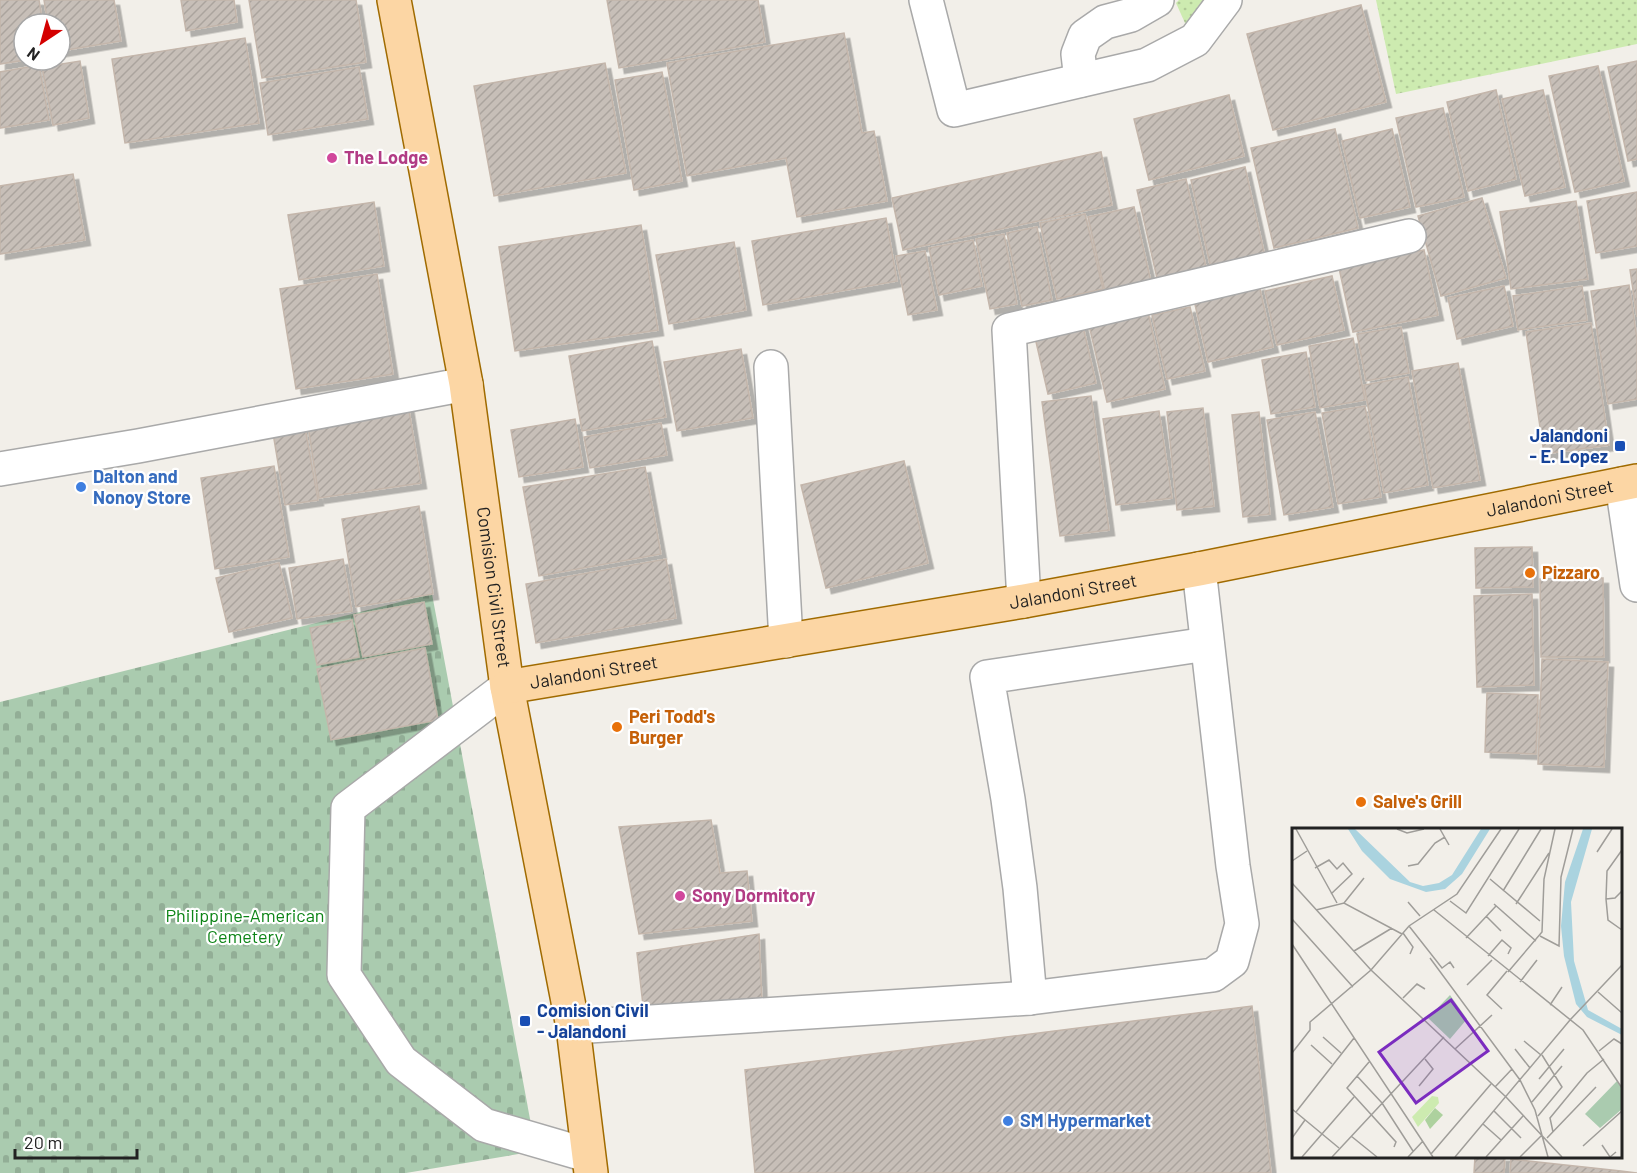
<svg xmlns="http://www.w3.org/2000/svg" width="1637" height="1173" font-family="Barlow,sans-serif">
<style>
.cemetery{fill:url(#cemetery-stones)}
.garden{fill:url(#garden-dots)}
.building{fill:url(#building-hatch);stroke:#c4b6ab;stroke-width:1.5;filter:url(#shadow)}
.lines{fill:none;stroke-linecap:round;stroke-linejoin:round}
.minor-casing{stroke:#a9a9a9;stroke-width:36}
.major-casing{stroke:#a06b00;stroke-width:36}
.minor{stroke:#fff;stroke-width:33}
.major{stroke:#fcd6a4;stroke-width:33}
.hotel-dot{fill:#d1479c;stroke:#fff;stroke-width:2}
.transit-dot{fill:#1a4fb4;stroke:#fff;stroke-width:2}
.shop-dot{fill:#3f7fe0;stroke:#fff;stroke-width:2}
.food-dot{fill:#e8710a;stroke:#fff;stroke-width:2}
.labels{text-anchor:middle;stroke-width:4.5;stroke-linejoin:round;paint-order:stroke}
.hotel-label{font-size:18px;font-weight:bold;fill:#b23c85;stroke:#fff;text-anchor:start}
.transit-label{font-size:18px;font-weight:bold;fill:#164399;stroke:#fff;text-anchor:end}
.shop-label{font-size:18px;font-weight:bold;fill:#366cbe;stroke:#fff;text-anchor:start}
.street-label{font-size:18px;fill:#222;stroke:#fff}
.food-label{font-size:18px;font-weight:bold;fill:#c56008;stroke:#fff;text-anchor:start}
.park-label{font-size:18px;fill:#0c8416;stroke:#fff}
.inset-road{fill:none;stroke:#9f9d99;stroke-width:1.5}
.view{fill:#7b2cbf;fill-opacity:0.15;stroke:#7b2cbf;stroke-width:3}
.inset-edge{fill:none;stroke:#222;stroke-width:3}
</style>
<defs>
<pattern id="cemetery-stones" width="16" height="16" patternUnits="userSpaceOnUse" patternTransform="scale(1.5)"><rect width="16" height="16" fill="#aacbaf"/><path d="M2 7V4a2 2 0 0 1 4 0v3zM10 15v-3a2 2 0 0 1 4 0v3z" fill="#92ae96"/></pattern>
<pattern id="garden-dots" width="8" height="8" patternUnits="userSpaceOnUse" patternTransform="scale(1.5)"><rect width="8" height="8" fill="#cdebb0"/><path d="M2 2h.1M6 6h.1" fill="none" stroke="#b0c997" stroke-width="1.8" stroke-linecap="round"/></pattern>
<pattern id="building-hatch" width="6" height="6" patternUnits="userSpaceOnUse" patternTransform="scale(1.5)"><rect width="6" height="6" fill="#c7bfb8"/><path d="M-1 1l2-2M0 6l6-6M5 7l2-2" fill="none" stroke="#aba49e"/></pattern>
<filter id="shadow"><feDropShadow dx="5.5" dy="5.5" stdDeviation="0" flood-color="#0004"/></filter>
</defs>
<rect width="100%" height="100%" fill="#f2efe9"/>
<polygon class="cemetery" points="432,594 536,1151 406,1173 0,1173 0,702"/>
<g class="garden">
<polygon points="1179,0 1214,0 1189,32 1176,3"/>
<polygon points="1376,0 1637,0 1637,44 1396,94"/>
</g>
<g class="building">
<polygon points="0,0 39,0 43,24 24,24 25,60 0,64"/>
<polygon points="44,0 114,0 121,41 60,51 60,24 48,24"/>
<polygon points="181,0 234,0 237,22 186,31"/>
<polygon points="249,0 356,0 366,62 262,78"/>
<polygon points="607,0 758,0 765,42 619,68"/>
<polygon points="1361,5 1386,102 1273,130 1247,34"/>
<polygon points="844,33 862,133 874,131 887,201 797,217 786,158 687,176 667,63"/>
<polygon points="245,38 259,123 125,143 112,59"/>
<polygon points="80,61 89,118 53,125 42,67"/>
<polygon points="1637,61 1637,159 1628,161 1608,67"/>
<polygon points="605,63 626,173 494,196 474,86"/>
<polygon points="39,65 49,120 0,128 0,72"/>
<polygon points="1598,66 1624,181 1575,192 1549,76"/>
<polygon points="359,67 368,119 268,135 260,83"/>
<polygon points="662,72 682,181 634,190 615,80"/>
<polygon points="1496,90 1516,179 1468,191 1447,102"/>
<polygon points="1543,90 1565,187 1525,196 1502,99"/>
<polygon points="1229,95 1244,156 1149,180 1134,119"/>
<polygon points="1443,108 1464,197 1416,207 1396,118"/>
<polygon points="1335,129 1358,228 1274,248 1251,148"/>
<polygon points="1392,129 1410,207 1360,218 1342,141"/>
<polygon points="1101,152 1112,205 903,250 892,198"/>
<polygon points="1245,167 1266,261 1212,273 1191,180"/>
<polygon points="73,174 85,240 0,254 0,186"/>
<polygon points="1186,179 1208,276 1159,287 1137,190"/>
<polygon points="1637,192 1637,246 1596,253 1587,201"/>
<polygon points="1482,198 1506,278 1441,296 1418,216"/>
<polygon points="1576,201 1588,279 1511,289 1500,212"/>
<polygon points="374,202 384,266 299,280 288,215"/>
<polygon points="1134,207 1154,295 1108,305 1088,217"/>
<polygon points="1085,214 1103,289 1057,299 1040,223"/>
<polygon points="886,218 897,281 763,305 752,241"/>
<polygon points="641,225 658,330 515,351 499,247"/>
<polygon points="1037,227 1052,300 1022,306 1007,233"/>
<polygon points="1004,234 1017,304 990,309 976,239"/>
<polygon points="973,240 982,286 939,295 929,248"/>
<polygon points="734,242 746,310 669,324 656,255"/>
<polygon points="1424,250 1438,315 1353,332 1339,268"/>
<polygon points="925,251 937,310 908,315 896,256"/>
<polygon points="1637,269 1637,317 1630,270"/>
<polygon points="377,274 393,374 296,389 280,289"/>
<polygon points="1332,276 1344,330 1277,345 1265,291"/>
<polygon points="1259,285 1273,347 1208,362 1194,300"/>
<polygon points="1629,285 1637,339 1637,399 1608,404 1591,291"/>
<polygon points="1504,286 1513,326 1457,339 1448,298"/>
<polygon points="1582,286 1587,320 1518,330 1513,296"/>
<polygon points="1190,307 1205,371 1167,379 1152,315"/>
<polygon points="1148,312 1165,389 1107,402 1089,325"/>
<polygon points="1082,322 1096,383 1048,394 1034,333"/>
<polygon points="1591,323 1609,445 1544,454 1526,332"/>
<polygon points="1401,327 1409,373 1366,381 1357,334"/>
<polygon points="1353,338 1365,400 1320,408 1309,346"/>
<polygon points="652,341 666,417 582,431 569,356"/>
<polygon points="741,349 753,418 677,431 664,362"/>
<polygon points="1306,352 1315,407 1271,414 1262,360"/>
<polygon points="1458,363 1480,480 1433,488 1412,371"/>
<polygon points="1408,377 1428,485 1384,493 1364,385"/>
<polygon points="1091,396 1109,530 1060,536 1042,402"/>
<polygon points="408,404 421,483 319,498 307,419"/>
<polygon points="1365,406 1381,497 1338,504 1322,413"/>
<polygon points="1203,408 1214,506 1177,510 1167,412"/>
<polygon points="1159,411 1172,498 1116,505 1103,419"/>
<polygon points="1259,412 1270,514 1243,517 1232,415"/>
<polygon points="1315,412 1333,507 1284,515 1267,420"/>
<polygon points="575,419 583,467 519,477 511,430"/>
<polygon points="304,422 318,500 285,505 272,427"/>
<polygon points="661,423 667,455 590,468 584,437"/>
<polygon points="904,461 928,563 826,588 801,485"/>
<polygon points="274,466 289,557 215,569 201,478"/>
<polygon points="645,467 661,554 539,576 523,487"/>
<polygon points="419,506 433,594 356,607 342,519"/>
<polygon points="1532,547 1533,587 1476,588 1475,548"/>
<polygon points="343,559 352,611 297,619 289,568"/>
<polygon points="666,559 676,618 536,643 526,584"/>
<polygon points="279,563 292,618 229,632 216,578"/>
<polygon points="1603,578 1604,657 1541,657 1540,579"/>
<polygon points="1532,594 1534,685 1477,687 1474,596"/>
<polygon points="424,602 432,644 363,657 354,615"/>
<polygon points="352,620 359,657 317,665 310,628"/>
<polygon points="425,648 438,720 331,740 317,669"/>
<polygon points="1542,659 1608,662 1604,767 1538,764"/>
<polygon points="1487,693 1538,695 1536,754 1485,752"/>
<polygon points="711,820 720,873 747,871 752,921 639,934 619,827"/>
<polygon points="759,934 762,1003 644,1014 637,953"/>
<polygon points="1252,1006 1271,1173 755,1173 745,1070"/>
<polygon points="1475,1156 1505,1156 1504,1173 1474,1173"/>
<polygon points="1511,1159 1621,1171 1637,1173 1510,1173"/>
</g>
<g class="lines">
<defs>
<g id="minor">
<polyline points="926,0 954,110 1147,65 1195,40 1225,0"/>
<polyline points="1081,80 1078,54 1085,36 1105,22 1131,15 1157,0"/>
<polyline points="771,367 786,641"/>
<polyline points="0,469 138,446 466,384"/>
<polyline points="1622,484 1637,585"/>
<polyline points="1024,601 1009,330 1409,236"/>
<polyline points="507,687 348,808 344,975 401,1061 484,1125 587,1155"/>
<polyline points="1030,998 1020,888 1008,799 987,677 1207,644"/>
<polyline points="573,1027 1030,998 1213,975 1232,961 1242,924 1233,866 1199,569"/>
</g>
<g id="major">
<path id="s1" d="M394 0 466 384 507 687 573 1027 591 1173"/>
<path id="s2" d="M507 687 1024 601 1199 569 1637 481"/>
</g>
</defs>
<use href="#minor" class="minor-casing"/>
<use href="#major" class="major-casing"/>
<use href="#minor" class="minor"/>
<use href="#major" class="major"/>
</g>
<g class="hotel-dot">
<circle cx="332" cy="158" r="6"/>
<circle cx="680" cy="896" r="6"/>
</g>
<g class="transit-dot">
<rect x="1614" y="440" width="12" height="12" rx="3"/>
<rect x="519" y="1015" width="12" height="12" rx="3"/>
</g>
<g class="shop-dot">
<circle cx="81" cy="487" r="6"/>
<circle cx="1008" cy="1121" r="6"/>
</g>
<g class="food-dot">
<circle cx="1530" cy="573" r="6"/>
<circle cx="617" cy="727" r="6"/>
<circle cx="1361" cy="802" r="6"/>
</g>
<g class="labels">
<g class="hotel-label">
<text x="344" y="164">The Lodge</text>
<text x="692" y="902">Sony Dormitory</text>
</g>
<g class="transit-label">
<text x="1608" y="442">Jalandoni<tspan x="1608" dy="21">- E. Lopez</tspan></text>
<text x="537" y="1017" text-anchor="start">Comision Civil<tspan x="537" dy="21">- Jalandoni</tspan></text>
</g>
<g class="shop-label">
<text x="93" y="483">Dalton and<tspan x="93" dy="21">Nonoy Store</tspan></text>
<text x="1020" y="1127">SM Hypermarket</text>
</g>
<g class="street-label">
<text dy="6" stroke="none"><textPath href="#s2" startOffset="1060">Jalandoni Street</textPath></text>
<text dy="6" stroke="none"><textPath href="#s1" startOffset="596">Comision Civil Street</textPath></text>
<text dy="6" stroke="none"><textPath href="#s2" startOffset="574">Jalandoni Street</textPath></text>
<text dy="6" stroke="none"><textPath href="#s2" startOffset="88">Jalandoni Street</textPath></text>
</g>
<g class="food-label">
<text x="1542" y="579">Pizzaro</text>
<text x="629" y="723">Peri Todd's<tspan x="629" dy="21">Burger</tspan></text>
<text x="1373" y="808">Salve's Grill</text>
</g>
<g class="park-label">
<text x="245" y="922">Philippine-American<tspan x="245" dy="21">Cemetery</tspan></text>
</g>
</g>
<g transform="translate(1292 828)">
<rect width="330" height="330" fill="#f2efe9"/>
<path d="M140 268 146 269 147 275 126 299 120 289Z" fill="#cdebb0"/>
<path d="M143 280 151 287 138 301 133 292Z" fill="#add19e"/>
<path d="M158 167 175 191 158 211 136 190ZM325 253 330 260V281L308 300 293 286Z" fill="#aacbaf"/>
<path d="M56 1H63L118 54 131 58 147 55 160 47 189 1H198L170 46 153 61 134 64 98 51 70 23ZM291 1H300L279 74 282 133 296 182 330 201V207L295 189 284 176 272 128 269 98 273 54Z" fill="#aad3df"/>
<path class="inset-road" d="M4 1 45 75M105 1 115 5 132 1M148 1 157 17M330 22 315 43 314 71 316 92 330 102M305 24 320 1M0 33 15 23M116 38 126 36 143 15 153 9M23 40 37 32 45 41 51 35 60 46 39 66M198 51 248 93M0 55 79 142 214 269 270 329M211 63 249 1M314 71 323 70 330 63M158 73 174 85 227 1M116 74 128 88M52 75 72 50M202 76 244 113M224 76 257 25M24 82 52 75 110 106M142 82 291 202 330 260M194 88 209 103M0 91 61 159M117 98 150 140 158 134 162 140M111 105 121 119 118 126M248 108 267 118 269 49 281 1M174 110 204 78M0 116 141 329M62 123 100 100M196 128 210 112 219 120 216 126M138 130 228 252 243 282 256 329M216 144 250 104 252 51 263 1M228 154 245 132M175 157 200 132M306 164 330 185M111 170 125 156 133 161M258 177 270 159M210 181 195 167 215 143M31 209 49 225M232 213 249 227M19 217 40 236M163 221 200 187M223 221 238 240M307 223 322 211 330 216M0 225 18 202V194L79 142 117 98 165 66 209 1M77 234 55 260 104 314 102 319M65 248 90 275 121 323M247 251 272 221M127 258 141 241 133 231M203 259 220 241M240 274 270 238M0 281 47 320M202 283 229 310M4 284 62 210M246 288 270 259 250 227M191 296 209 312M261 304 258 290 295 245 312 231M59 308 85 329M0 310 13 292M255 310 304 259M310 317 318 329 324 324M291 318 330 283M139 326 199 256M10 329 62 269M40 329 152 209M116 329 131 313M163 329 278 192 330 137M194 329 231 288M228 329 250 307"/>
<path class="view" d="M159 172 196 223 124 275 87 224Z"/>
<rect width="330" height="330" class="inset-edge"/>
</g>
<g transform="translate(42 42) rotate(216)"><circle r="28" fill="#ffffff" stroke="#a7a7a7" stroke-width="1.5"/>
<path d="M0-4.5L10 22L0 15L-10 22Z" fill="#d40000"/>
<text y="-9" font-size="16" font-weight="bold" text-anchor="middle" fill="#222222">N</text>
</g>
<path d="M15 1149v9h122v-9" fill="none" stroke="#222222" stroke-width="3"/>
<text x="24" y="1149" font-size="18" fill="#222222" stroke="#ffffff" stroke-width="4.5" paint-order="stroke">20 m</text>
</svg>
